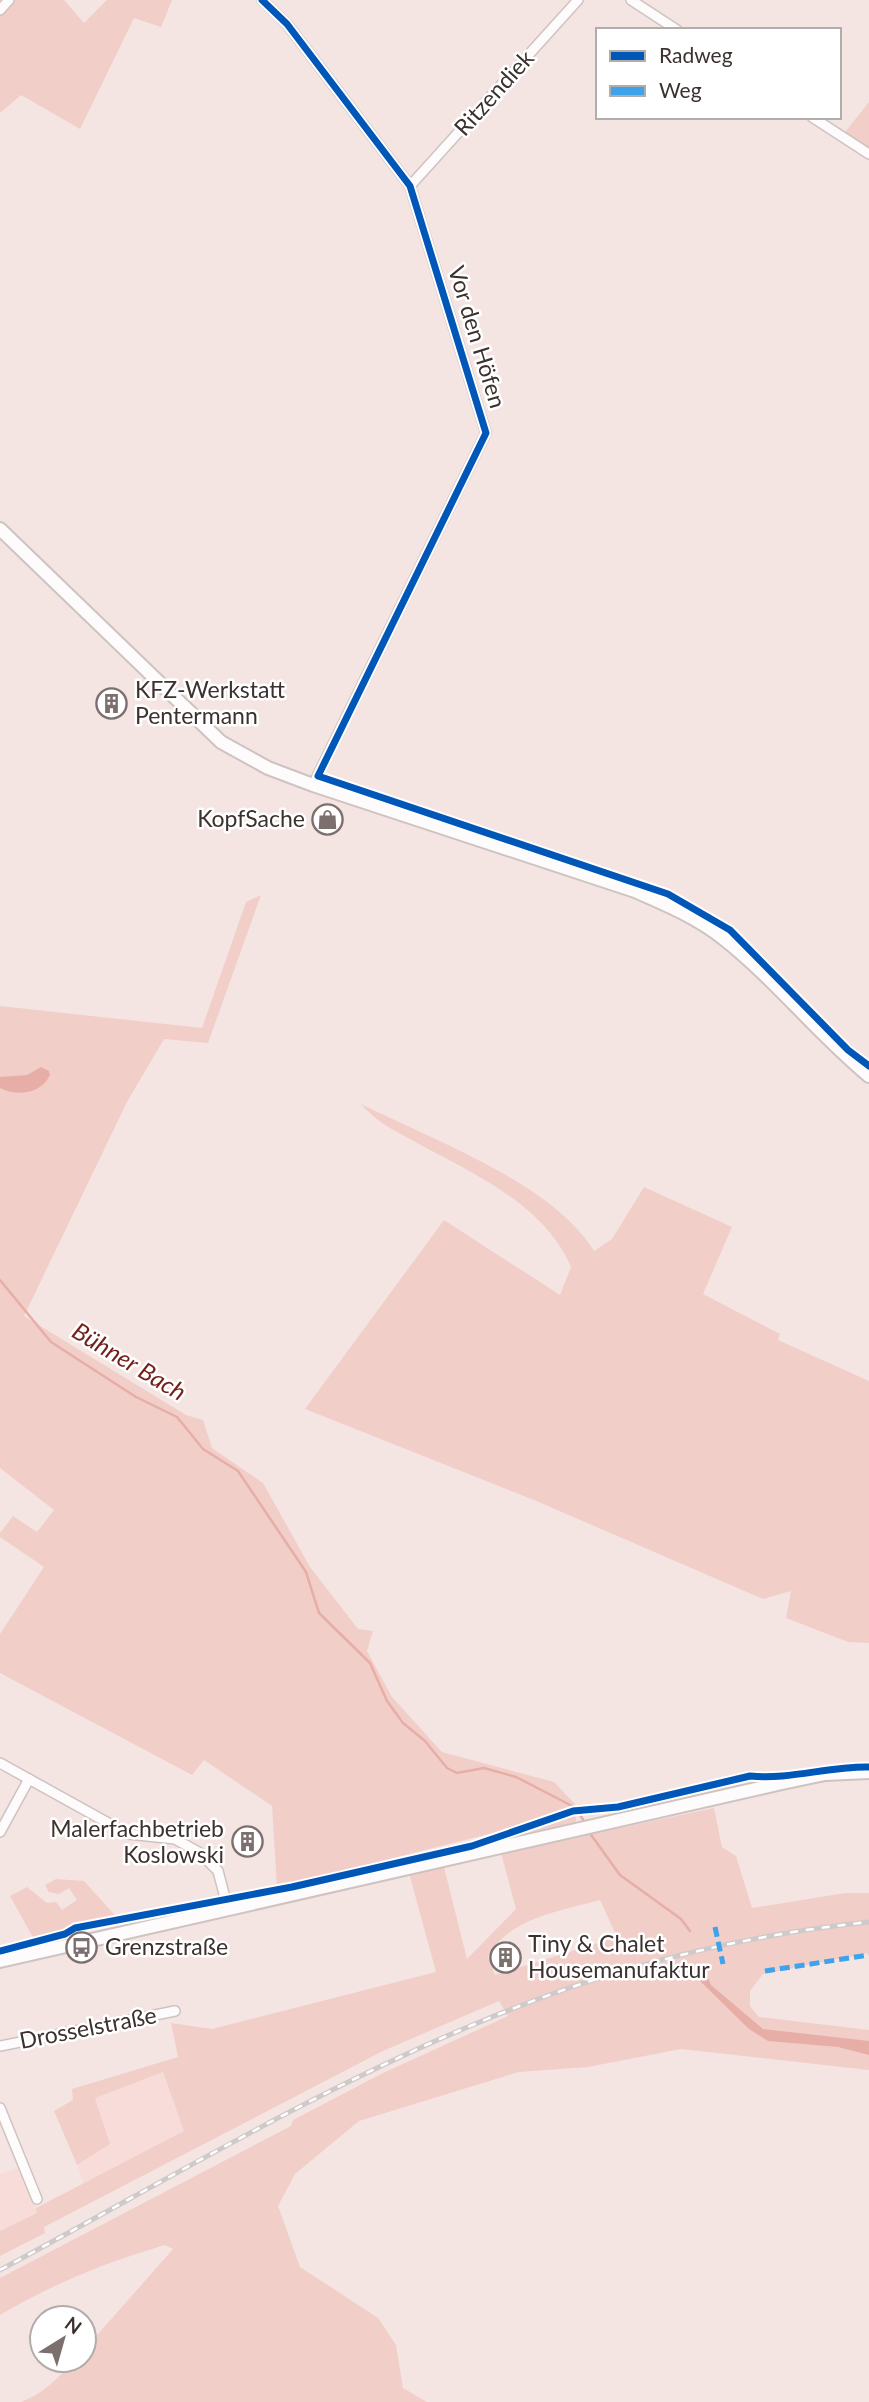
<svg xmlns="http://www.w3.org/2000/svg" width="869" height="2402" font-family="Lato,sans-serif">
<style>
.built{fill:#f7dcd9}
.green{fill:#f2cec9;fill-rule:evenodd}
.water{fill:#e7aea7}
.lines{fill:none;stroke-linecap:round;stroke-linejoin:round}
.stream{stroke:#e7aea7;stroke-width:2.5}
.street-casing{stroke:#cec3c1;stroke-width:12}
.secondary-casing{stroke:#cec3c1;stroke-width:16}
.street{stroke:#fdfbfb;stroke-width:9}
.secondary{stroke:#fdfbfb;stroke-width:12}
.rail-casing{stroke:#cecac9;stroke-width:5}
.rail{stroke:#fff;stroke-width:2.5;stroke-dasharray:8;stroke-linecap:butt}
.quiet{stroke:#3fa3eb;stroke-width:5;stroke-dasharray:10 5;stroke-linecap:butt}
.cycleway-casing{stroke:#fff;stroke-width:11}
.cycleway{stroke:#0057b8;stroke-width:7}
.labels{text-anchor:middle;stroke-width:5;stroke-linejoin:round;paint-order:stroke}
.street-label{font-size:23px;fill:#3b312f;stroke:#fff}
.poi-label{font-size:23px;fill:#3b312f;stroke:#fff;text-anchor:start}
.water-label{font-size:24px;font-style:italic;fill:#741e18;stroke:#fff}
</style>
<rect width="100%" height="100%" fill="#f4e5e3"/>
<g class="built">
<polygon points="163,2072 184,2131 84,2184 77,2165 110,2144 95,2098"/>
<polygon points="19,2168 38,2213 0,2231 0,2174"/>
</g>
<g class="green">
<polygon points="7,0 64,0 84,23 107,0 172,0 161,27 134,18 80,129 21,95 0,113 0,11"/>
<polygon points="869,102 869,154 842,136"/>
<polygon points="261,895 208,1043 164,1039 127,1102 24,1316 186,1415 203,1420 212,1448 263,1483 310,1567 358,1629 373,1631 367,1651 392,1697 442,1752 554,1782 575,1804 576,1822 521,1834 489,1834 277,1887 272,1806 204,1760 192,1775 0,1673 0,1634 44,1567 0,1537 0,1533 13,1516 37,1532 54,1510 0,1468 0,1006 202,1028 246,902"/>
<path d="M361 1104C433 1140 552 1183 594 1251L612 1239 644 1187 732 1227 703 1294 780 1334 778 1340 869 1381V1643L848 1642 786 1618 791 1591 763 1599 534 1500 305 1409 444 1220 560 1295 571 1267C545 1205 474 1174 419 1144 397 1132 377 1123 361 1104Z"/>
<path d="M714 1808 722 1847 736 1856 752 1908 845 1893H869V1953L763 1974 750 1991V2006L759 2017 869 2030V2070L681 2049 588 2067 519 2072 359 2121 295 2174 278 2206 300 2267 378 2318 396 2345 403 2388 427 2402H21C43 2394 59 2377 75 2360H84V2350L173 2249 165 2245C104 2263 55 2283 0 2315V2278L291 2126 293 2120 383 2073 508 2016 499 2001 383 2051 44 2227 45 2233 0 2256V2231L37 2213 36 2208 184 2131 163 2072 95 2098 110 2144 77 2165 54 2111 73 2100 72 2089 178 2057 171 2023 212 2029 436 1972 409 1873 444 1867 467 1959 516 1909 501 1853ZM600 1900 617 1937 495 1975 488 1957C508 1918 561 1911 600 1900Z"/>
<polygon points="56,1879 84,1881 121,1922 35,1941 10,1896 27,1887 47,1903 56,1902 62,1910 77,1900 69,1888 59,1894 49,1892 45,1885"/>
</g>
<g class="water">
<path d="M41 1067 49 1071 50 1075C41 1094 17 1097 0 1088V1077L27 1075Z"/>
<polygon points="705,1971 711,1985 763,2029 869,2041 869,2055 838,2047 768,2041 749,2029 701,1982 698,1972"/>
</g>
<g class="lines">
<g class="stream">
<polyline points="0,1280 51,1342 136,1397 177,1417 203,1449 238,1471 306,1572 319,1613 370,1663 387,1701 403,1723 425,1741 447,1768 457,1773 484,1768 516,1777 576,1808 585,1823"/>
<polyline points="589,1832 620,1875 681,1919 690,1931"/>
</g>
<defs>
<g id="street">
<polyline points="262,0 287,24 410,186 486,433 313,785"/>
<polyline points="631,0 677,30"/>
<polyline points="0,10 9,0"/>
<polyline points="812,117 869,154"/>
<polyline points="410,186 578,0"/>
<polyline points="0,1763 128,1834 175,1839 200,1853 218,1871 228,1909"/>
<polyline points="0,1832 29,1779"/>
<polyline points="0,2046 175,2011"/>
<polyline points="0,2108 37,2199"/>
</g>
<g id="secondary">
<path d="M0 529 221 742 268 768 313 785 635 891C665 904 698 918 724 939 776 980 818 1034 869 1076"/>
<polyline points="0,1961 782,1783 825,1774 869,1772"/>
</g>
</defs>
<use href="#street" class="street-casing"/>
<use href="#secondary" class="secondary-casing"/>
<use href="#street" class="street"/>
<use href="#secondary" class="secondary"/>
<defs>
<path id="rail" d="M0 2270C157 2186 311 2092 475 2024 600 1971 734 1936 869 1922"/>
</defs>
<use href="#rail" class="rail-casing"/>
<use href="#rail" class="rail"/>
<g class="quiet">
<polyline points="715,1927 723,1964"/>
<polyline points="765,1971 869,1955"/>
</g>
<defs>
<g id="cycleway">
<polyline points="262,0 287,24 410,186 486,433 318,776 668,894 730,930 848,1050 869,1066"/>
<path d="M0 1951 65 1934 75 1928 292 1887 472 1846 573 1811 618 1807 750 1776C790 1780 829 1766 869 1767"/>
</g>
</defs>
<use href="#cycleway" class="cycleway-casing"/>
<use href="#cycleway" class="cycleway"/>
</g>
<defs>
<symbol id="building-ring" viewBox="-11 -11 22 22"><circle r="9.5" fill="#fff" stroke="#7c706e" stroke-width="1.5"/><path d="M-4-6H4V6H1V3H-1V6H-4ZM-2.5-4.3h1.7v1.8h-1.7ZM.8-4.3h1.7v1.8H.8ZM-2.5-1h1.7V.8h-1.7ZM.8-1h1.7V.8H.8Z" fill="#7c706e"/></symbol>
<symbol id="shop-ring" viewBox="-11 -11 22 22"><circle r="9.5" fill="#fff" stroke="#7c706e" stroke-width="1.5"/><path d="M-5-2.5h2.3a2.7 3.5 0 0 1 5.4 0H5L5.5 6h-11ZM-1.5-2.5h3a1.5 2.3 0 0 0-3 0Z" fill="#7c706e"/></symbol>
<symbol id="bus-ring" viewBox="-11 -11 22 22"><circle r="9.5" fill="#fff" stroke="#7c706e" stroke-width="1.5"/><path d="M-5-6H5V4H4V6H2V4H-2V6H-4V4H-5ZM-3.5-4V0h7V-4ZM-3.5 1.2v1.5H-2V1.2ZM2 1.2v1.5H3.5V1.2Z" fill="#7c706e"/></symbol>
</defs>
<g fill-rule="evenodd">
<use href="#building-ring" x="94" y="686" width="35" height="35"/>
<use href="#shop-ring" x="310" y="802" width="35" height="35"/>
<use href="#building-ring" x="230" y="1824" width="35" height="35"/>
<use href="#bus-ring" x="64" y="1930" width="35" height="35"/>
<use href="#building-ring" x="488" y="1940" width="35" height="35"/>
</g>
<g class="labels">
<g class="street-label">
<text transform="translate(494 93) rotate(-48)" y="8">Ritzendiek</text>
<text transform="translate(477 337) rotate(73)" y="8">Vor den Höfen</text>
<text transform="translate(88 2028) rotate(-11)" y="8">Drosselstraße</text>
</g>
<g class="poi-label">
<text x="135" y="698">KFZ-Werkstatt<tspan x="135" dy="26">Pentermann</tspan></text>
<text x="305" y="827" text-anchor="end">KopfSache</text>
<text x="224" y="1837" text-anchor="end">Malerfachbetrieb<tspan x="224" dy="26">Koslowski</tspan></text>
<text x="528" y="1952">Tiny &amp; Chalet<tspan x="528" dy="26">Housemanufaktur</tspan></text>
<text x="105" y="1955">Grenzstraße</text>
</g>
<g class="water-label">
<text transform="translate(129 1362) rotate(31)" y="8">Bühner Bach</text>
</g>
</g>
<rect x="596" y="28" width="245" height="91" fill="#ffffff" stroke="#b1adac" stroke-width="2"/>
<rect x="610" y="51" width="35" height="10" fill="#0057b8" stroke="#b1adac" stroke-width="2"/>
<text x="659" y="63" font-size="21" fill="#3b312f">Radweg</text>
<rect x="610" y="86" width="35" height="10" fill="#3fa3eb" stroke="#b1adac" stroke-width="2"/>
<text x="659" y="98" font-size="21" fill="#3b312f">Weg</text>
<g transform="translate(63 2339) rotate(37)"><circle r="33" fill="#ffffff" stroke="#b1adac" stroke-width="2"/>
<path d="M0-5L12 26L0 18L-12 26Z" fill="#7c706e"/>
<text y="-10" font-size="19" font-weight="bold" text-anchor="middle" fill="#3b312f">N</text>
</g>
</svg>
